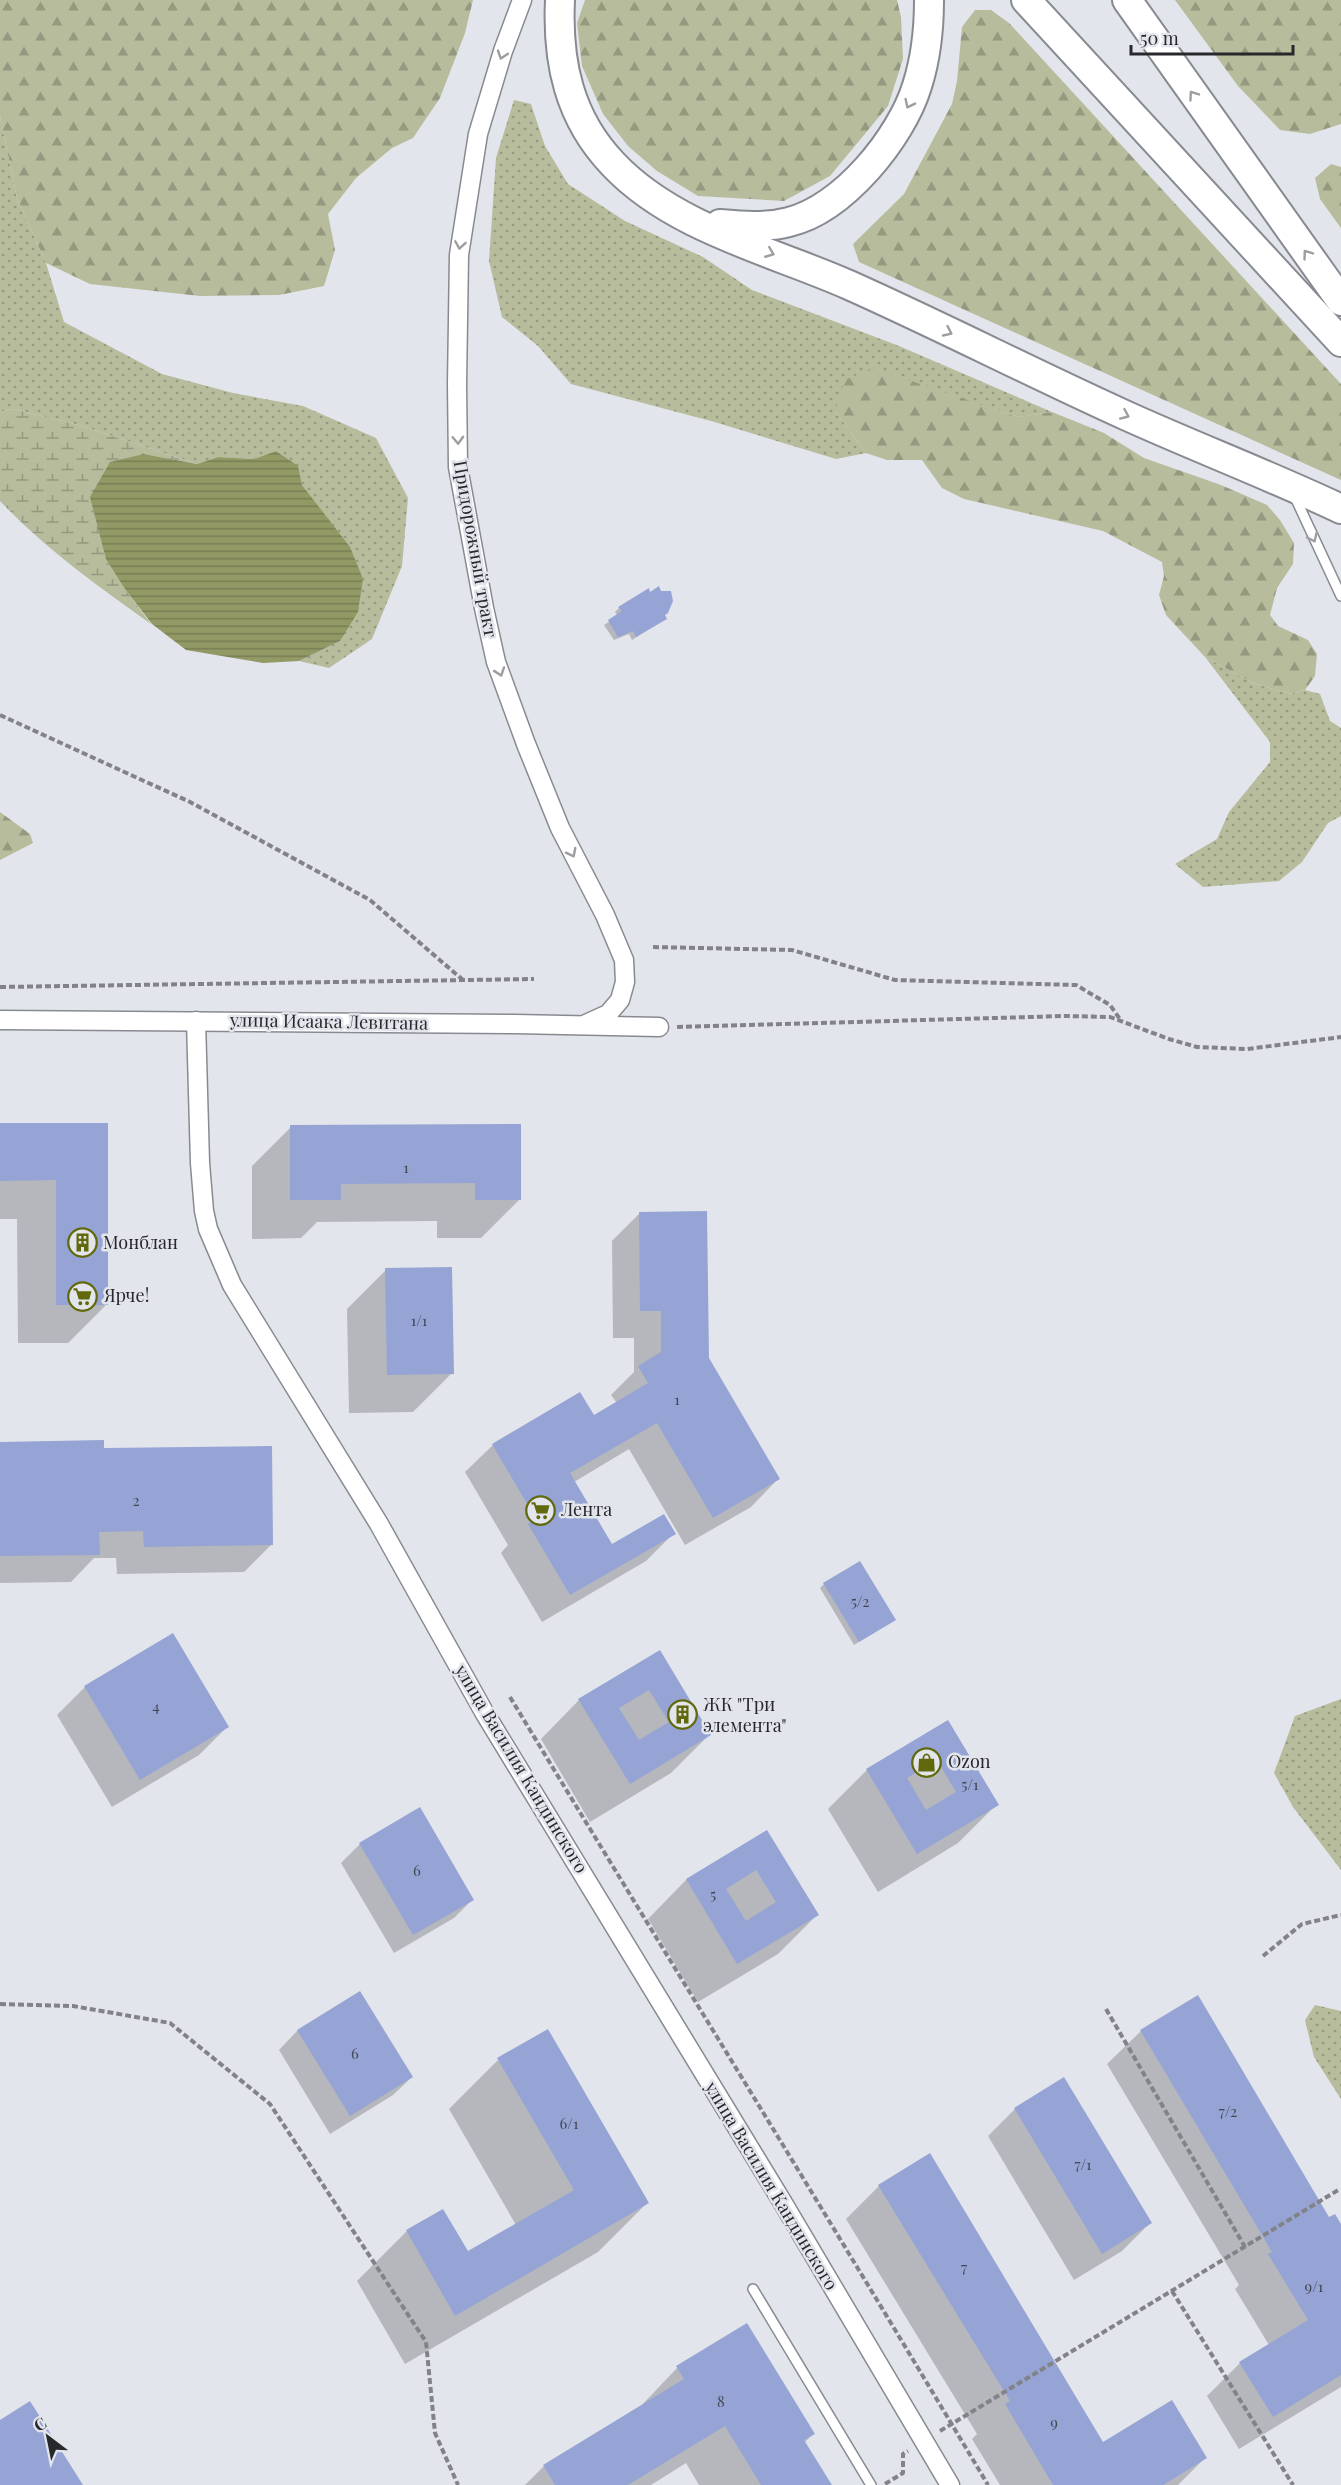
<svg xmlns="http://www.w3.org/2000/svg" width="1341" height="2485" font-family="'Playfair Display',serif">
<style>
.grass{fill:url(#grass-dots)}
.forest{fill:url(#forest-firs)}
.wetland{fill:url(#wetland-marsh)}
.water{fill:url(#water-rules)}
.shadow{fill:#0003}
.building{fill:#95a4d4;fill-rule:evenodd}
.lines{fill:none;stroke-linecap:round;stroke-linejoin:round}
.lane-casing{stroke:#888a91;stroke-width:12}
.street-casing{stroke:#888a91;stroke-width:21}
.primary-casing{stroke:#888a91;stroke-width:32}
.path{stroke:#818387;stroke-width:4;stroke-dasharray:6 3;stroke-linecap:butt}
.lane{stroke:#fff;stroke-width:9}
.street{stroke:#fff;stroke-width:18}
.primary{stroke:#fff;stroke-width:28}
.oneway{stroke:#9e9ea0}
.labels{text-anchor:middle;stroke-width:5;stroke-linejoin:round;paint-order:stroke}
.number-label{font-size:15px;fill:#424755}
.street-label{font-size:18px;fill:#27282b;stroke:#e3e5ec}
.poi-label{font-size:18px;fill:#27282b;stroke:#e3e5ec;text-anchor:start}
</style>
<defs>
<pattern id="grass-dots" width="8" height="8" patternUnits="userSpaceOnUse" patternTransform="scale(1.5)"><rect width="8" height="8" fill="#b7bc9c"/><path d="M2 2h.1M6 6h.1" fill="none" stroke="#95997f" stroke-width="1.8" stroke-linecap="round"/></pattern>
<pattern id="forest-firs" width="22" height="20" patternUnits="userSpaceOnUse" patternTransform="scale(1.5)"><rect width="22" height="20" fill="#b7bc9c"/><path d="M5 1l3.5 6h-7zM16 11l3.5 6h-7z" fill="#95997f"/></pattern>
<pattern id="wetland-marsh" width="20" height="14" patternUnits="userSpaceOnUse" patternTransform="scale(1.5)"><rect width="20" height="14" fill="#b7bc9c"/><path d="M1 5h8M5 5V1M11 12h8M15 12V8" fill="none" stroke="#95997f"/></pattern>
<pattern id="water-rules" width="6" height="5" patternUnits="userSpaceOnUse" patternTransform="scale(1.5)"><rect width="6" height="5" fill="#929965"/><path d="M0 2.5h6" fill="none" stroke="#777d53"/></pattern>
</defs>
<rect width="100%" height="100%" fill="#e3e5ec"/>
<g class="grass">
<polygon points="514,100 531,104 545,146 568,184 625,221 703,257 752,290 899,346 1052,412 1019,417 984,406 835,411 866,453 836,459 711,421 571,384 538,346 502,317 489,261 496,158"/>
<polygon points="0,116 17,198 46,263 64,322 162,374 233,393 303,406 376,438 408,498 402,566 372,639 329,668 299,661 340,641 318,507 302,485 297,466 276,451 254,459 218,457 197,464 79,425 13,409 0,412"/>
<polygon points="1205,657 1253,683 1290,694 1305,690 1320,694 1330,721 1341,728 1341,816 1328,823 1302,862 1279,881 1203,887 1175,864 1217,839 1229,812 1270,762 1270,742"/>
<polygon points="1341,1699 1341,1870 1293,1807 1274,1773 1295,1716"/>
<polygon points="1315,2005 1341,2011 1341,2099 1314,2057 1305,2020"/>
</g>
<g class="forest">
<polygon points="0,0 473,0 465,33 440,98 413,138 392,148 356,178 328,214 335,250 324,286 279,295 200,296 90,284 46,263 17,198 0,116"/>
<polygon points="585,0 897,0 901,17 903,59 888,106 830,176 784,201 698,196 657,171 628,146 603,114 582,66 577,23"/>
<polygon points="1175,0 1341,0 1341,124 1310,134 1280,130 1238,86"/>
<polygon points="975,10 991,10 1009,23 1341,384 1341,480 859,262 853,244 904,194 952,104 957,81 962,27"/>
<polygon points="1331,164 1341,167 1341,228 1320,199 1315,178"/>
<polygon points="873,368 1018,417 1052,412 1104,433 1144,458 1221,485 1267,505 1280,520 1294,543 1293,564 1277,588 1270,615 1278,626 1308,640 1317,654 1315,676 1305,690 1290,694 1253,683 1205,657 1166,615 1159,595 1164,576 1162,562 1103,531 964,499 942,488 922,460 887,460 866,453 835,411 845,380"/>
<polygon points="0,812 30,834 33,843 0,860"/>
</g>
<path class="wetland" d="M13 409 79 425 197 464 144 454 125 589 151 624C98 586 45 549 0 501V412Z"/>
<polygon class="water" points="276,451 298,466 302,485 350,547 363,579 358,612 340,641 299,661 263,663 186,650 152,624 125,589 106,559 90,497 110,462 144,454 197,464 218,457 254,459"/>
<g class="shadow">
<polygon points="660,592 665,619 632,640 629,634 614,640 604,625 618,616 615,612 619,608"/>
<polygon points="106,1124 107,1304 68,1343 18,1343 17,1219 0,1219 0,1125"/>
<polygon points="519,1125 520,1199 481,1238 437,1238 437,1221 317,1222 301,1238 252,1239 252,1166 291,1127"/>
<polygon points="639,1214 707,1358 778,1479 751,1507 685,1545 629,1449 574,1482 612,1546 674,1533 646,1561 542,1622 501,1553 508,1545 465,1472 493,1445 593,1417 617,1403 611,1395 634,1372 634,1338 613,1338 612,1241"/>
<polygon points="386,1270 452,1373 413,1412 349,1413 347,1309"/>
<polygon points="0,1444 103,1450 272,1544 244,1572 117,1574 116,1558 94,1558 71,1582 0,1583"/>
<polygon points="824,1584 894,1620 854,1645 820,1588"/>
<polygon points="172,1635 227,1727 199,1755 112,1807 57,1715 85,1687"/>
<polygon points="659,1652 709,1735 671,1773 590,1822 541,1739 579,1700"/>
<polygon points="947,1722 997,1804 958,1843 878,1892 828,1809 867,1770"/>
<polygon points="767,1832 817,1915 778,1954 698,2002 648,1919 686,1880"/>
<polygon points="360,1844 473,1899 454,1918 394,1953 341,1863"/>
<polygon points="360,1993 412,2077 393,2095 330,2134 279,2050 297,2031"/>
<polygon points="1141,2031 1329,2219 1341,2227 1341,2387 1239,2449 1207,2396 1240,2363 1269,2345 1235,2289 1239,2285 1107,2064"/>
<polygon points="498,2060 647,2203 598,2252 405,2364 357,2281 407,2231 442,2211 467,2253 516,2225 449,2109"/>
<polygon points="1015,2109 1150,2223 1122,2251 1074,2280 988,2136"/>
<polygon points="930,2155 1102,2444 1205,2458 1178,2485 1000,2485 972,2439 977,2434 846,2219 879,2186"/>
<polygon points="677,2368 813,2434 804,2443 830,2485 699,2485 686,2463 651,2485 525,2485 544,2466 639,2408"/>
</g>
<g class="building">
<polygon points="659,586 661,591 671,591 673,601 668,613 665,615 667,619 636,637 633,631 618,637 608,620 622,611 618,607 649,588 650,592"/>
<polygon points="0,1123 108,1123 108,1305 56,1305 56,1180 0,1181"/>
<polygon points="521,1124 521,1200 475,1200 475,1183 341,1184 341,1200 290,1200 290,1125"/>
<polygon points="707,1211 709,1358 780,1479 713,1518 657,1423 570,1473 612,1544 664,1514 676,1534 570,1595 528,1524 536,1519 492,1444 580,1392 594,1415 648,1383 638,1366 661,1352 661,1311 640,1311 639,1212"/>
<polygon points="452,1267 454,1374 387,1375 385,1268"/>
<polygon points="104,1440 104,1448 272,1446 273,1545 144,1547 143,1531 99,1532 100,1555 0,1556 0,1442"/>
<polygon points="860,1561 896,1620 859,1642 823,1583"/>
<polygon points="173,1633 229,1727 140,1780 84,1686"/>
<path d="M660 1650 711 1735 630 1784 578 1699ZM649 1690 669 1722 639 1740 619 1708Z"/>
<path d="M948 1720 999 1805 917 1854 866 1769ZM937 1760 956 1792 926 1810 907 1778Z"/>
<polygon points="420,1807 474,1900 413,1935 359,1843"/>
<path d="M767 1830 819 1915 737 1964 686 1879ZM756 1870 776 1902 746 1921 726 1889Z"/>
<polygon points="360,1991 413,2077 350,2116 297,2030"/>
<polygon points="1198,1995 1329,2217 1335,2214 1341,2224 1341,2375 1273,2417 1239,2362 1308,2320 1268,2254 1272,2252 1140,2030"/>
<polygon points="548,2029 649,2203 455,2316 406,2230 443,2209 468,2251 574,2190 497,2058"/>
<polygon points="1064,2077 1152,2223 1102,2254 1014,2108"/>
<polygon points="930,2153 1103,2442 1172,2400 1207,2458 1163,2485 1053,2485 1005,2404 1010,2401 878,2185"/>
<polygon points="747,2323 815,2434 804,2440 832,2485 761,2485 725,2426 628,2485 555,2485 543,2465 684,2379 676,2366"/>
<polygon points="30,2401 83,2485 0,2485 0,2420"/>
</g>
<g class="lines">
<defs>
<g id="lane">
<polyline points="1294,495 1341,596"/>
<polyline points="753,2289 871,2485"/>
</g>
<g id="street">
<polyline points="522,0 503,51 478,134 459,255 457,384 458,467 484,608 496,662 526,744 560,828 605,915 624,960 625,982 620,1000 608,1014 586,1024"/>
<polyline points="0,1020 515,1024 659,1027"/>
<polyline points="196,1021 200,1163 204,1211 208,1229 232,1285 379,1524 484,1712 783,2203 950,2485"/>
</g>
<g id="primary">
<path d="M560 0C557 62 569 118 613 164 673 228 772 251 849 285 943 327 1034 374 1127 416 1198 448 1271 476 1341 509"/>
<polyline points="1026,0 1341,342"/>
<polyline points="1127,0 1341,301"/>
<path d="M720 224C742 226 766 228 789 222 843 209 901 138 917 86 926 58 929 30 929 0"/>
</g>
</defs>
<use href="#lane" class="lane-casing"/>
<use href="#street" class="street-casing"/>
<use href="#primary" class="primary-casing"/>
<g class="path">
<polyline points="0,715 190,802 370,900 463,980"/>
<polyline points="653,947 792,950 895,980 1076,985 1110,1005 1122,1022"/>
<polyline points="0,987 534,979"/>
<polyline points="677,1027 1065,1016 1110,1017 1169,1039 1197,1047 1247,1049 1341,1037"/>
<path d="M510 1697C669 1960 831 2221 988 2485"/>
<polyline points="1263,1956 1302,1924 1341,1915"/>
<polyline points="0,2004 73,2006 170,2023 270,2104 426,2342 435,2433 458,2485"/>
<polyline points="1106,2009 1245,2247"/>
<polyline points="1172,2291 1293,2485"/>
<polyline points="940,2431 1340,2189"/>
<polyline points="885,2484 903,2473 903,2454 908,2451"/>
</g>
<use href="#lane" class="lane"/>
<use href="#street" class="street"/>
<use href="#primary" class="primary"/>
</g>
<defs><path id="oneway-chevron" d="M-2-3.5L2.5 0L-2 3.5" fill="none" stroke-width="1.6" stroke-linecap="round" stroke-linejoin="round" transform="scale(1.5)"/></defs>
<g class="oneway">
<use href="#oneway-chevron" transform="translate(502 55) rotate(108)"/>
<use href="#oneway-chevron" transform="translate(1193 95) rotate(-125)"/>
<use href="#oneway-chevron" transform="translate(909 104) rotate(116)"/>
<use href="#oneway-chevron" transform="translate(460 245) rotate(99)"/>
<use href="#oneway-chevron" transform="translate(770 253) rotate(22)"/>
<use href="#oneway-chevron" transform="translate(1307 254) rotate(-126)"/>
<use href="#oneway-chevron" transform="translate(948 332) rotate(25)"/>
<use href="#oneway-chevron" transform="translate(1125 415) rotate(24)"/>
<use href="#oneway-chevron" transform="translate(458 440) rotate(88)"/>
<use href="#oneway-chevron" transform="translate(1313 538) rotate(65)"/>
<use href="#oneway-chevron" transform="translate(500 672) rotate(71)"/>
<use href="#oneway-chevron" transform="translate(572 853) rotate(63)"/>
</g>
<defs>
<symbol id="building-ring" viewBox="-11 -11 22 22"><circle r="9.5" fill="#e3e5ec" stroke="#61690c" stroke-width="1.5"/><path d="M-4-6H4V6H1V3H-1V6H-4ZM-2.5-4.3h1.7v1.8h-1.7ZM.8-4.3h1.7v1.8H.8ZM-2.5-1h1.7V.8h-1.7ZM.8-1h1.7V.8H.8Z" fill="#61690c"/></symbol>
<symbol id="supermarket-ring" viewBox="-11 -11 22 22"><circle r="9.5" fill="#e3e5ec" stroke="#61690c" stroke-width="1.5"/><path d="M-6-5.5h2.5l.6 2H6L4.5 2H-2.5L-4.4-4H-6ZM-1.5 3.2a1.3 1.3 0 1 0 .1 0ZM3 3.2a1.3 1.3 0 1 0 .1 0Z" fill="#61690c"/></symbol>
<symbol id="shop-ring" viewBox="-11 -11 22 22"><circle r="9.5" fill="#e3e5ec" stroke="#61690c" stroke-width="1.5"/><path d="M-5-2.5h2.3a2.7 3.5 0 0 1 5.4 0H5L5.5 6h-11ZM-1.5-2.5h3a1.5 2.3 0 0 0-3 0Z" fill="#61690c"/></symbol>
</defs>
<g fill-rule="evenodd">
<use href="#building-ring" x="66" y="1226" width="33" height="33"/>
<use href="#supermarket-ring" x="66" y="1280" width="33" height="33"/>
<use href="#supermarket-ring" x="524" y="1494" width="33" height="33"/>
<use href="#building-ring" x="666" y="1698" width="33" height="33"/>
<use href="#shop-ring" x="910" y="1746" width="33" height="33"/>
</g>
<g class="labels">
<g class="number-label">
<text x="406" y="1173">1</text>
<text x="419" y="1326">1/1</text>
<text x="677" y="1405">1</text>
<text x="136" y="1506">2</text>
<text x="860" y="1607">5/2</text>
<text x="156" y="1712">4</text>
<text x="970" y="1790">5/1</text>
<text x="417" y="1876">6</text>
<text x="713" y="1900">5</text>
<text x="355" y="2059">6</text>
<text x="1228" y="2117">7/2</text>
<text x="569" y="2129">6/1</text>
<text x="1083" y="2170">7/1</text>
<text x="964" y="2273">7</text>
<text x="1314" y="2292">9/1</text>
<text x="721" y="2407">8</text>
<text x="1054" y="2428">9</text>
</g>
<g class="street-label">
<text transform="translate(475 549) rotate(80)" y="6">Придорожный тракт</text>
<text transform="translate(329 1022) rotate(1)" y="6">улица Исаака Левитана</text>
<text transform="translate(521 1769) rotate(59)" y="6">улица Василия Кандинского</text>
<text transform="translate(771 2186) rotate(59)" y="6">улица Василия Кандинского</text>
</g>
<g class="poi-label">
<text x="103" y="1249">Монблан</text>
<text x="104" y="1302">Ярче!</text>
<text x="561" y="1516">Лента</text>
<text x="703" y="1711">ЖК "Три<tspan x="703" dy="21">элемента"</tspan></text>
<text x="948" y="1768">Ozon</text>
</g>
</g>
<g transform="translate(48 2437) rotate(328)" stroke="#e3e5ec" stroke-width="4.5" paint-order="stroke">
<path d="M0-4.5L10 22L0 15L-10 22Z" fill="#27282b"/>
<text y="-9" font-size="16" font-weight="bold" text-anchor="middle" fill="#27282b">С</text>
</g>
<path d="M1131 45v9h162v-9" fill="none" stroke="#27282b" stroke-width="3"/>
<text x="1140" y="45" font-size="18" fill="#27282b" stroke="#e3e5ec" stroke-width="4.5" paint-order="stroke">50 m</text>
</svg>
